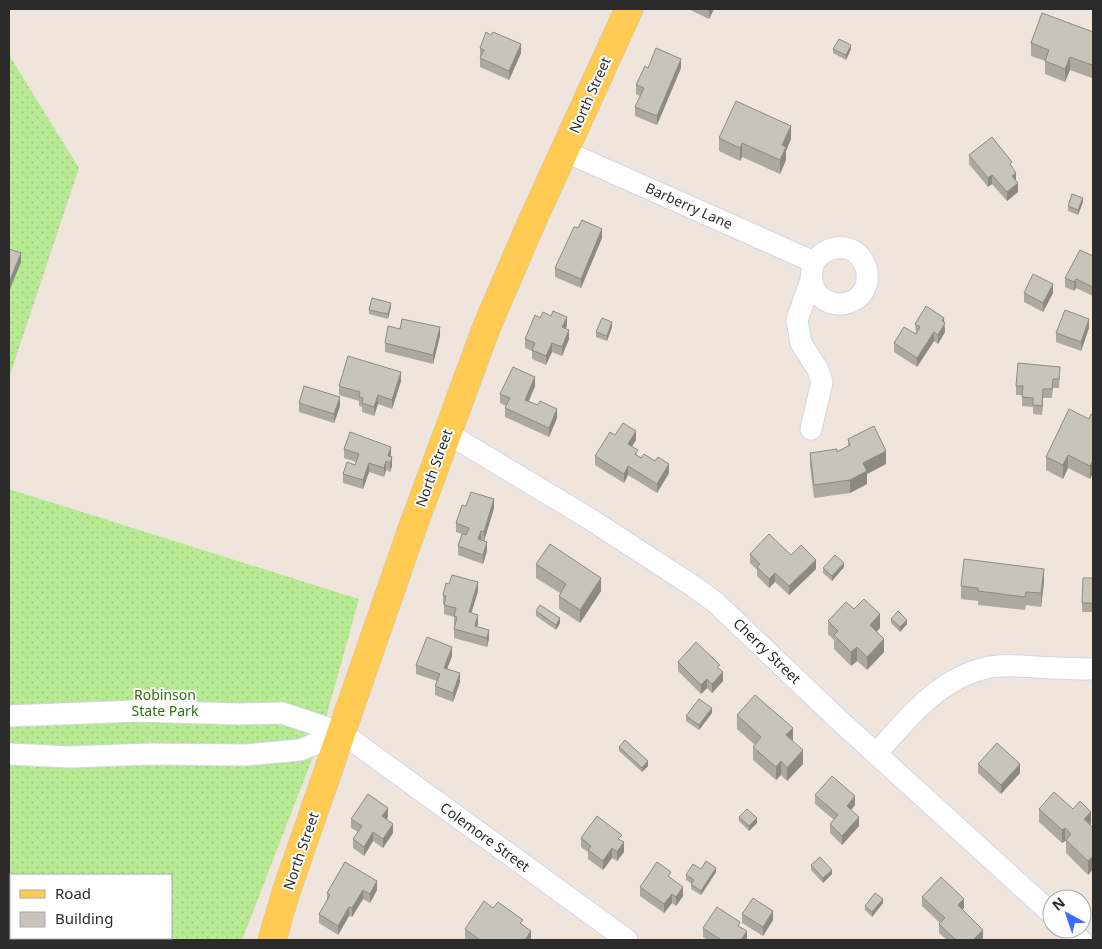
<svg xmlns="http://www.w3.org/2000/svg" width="1102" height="949" font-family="'Noto Sans',sans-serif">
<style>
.grass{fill:url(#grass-dots);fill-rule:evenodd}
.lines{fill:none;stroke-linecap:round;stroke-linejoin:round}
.minor-casing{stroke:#d1d7e6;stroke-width:23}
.major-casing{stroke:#c8c8c8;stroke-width:29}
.minor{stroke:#fff;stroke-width:21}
.major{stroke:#ffca51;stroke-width:28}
.wall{fill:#ada9a1}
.shaded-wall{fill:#8d8983}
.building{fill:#c9c4bb;stroke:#8d8983}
.labels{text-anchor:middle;stroke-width:4;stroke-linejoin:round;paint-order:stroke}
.street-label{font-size:14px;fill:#2b2b2b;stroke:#fff}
.park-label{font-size:14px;fill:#2d7113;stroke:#fff}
</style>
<defs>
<pattern id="grass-dots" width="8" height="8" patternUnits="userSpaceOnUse" patternTransform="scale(1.25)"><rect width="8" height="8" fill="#b7ea93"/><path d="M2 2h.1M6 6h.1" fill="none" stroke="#9ec97f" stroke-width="1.8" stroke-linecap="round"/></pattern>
</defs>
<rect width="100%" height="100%" fill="#efe5dc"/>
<g class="grass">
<polygon points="9,55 79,168 9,378"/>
<path d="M9 489 359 599 320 739 242 940H9ZM11 875H171V938H11Z"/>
</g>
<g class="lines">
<defs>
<g id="minor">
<path d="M564 151 814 262C799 304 853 319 866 286 868 278 868 270 864 263 853 241 827 244 814 262"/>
<polyline points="811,280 797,320 801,343 818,370 822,382 811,429"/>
<polyline points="447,433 590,519 693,586 715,602 839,720 1052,914"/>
<polyline points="9,716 137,711 239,714 282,713 342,733 627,940"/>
<polyline points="9,754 70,757 151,754 245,755 300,750 342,733"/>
<path d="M876 754C907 719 938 679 986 668 1002 664 1019 666 1036 667 1055 668 1074 669 1093 669"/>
<polyline points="1068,929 1081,940"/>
</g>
<polyline id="major" points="272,940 286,892 412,529 487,326 530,226 629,9"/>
</defs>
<use href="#minor" class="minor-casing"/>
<use href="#major" class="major-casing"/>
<use href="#minor" class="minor"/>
<use href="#major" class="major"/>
</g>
<g class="wall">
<polygon points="688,9 714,9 709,19"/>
<polygon points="1093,32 1092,78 1070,70 1065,82 1045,74 1045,61 1031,56 1031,43"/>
<polygon points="480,48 521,53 509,80 480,67"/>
<polygon points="833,49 851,49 846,60 833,53"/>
<polygon points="648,68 681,68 657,125 635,116 635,107 640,96 636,94 636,85"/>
<polygon points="719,138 791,139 786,151 786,160 780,174 742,157 740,161 719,151"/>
<polygon points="969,155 1012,167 1016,181 1018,192 1007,201 992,184 988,187 969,164"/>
<polygon points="1083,202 1078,215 1068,211 1068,206"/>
<polygon points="578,228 602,238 581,288 555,277 555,268"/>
<polygon points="9,249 21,262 10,289 9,288"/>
<polygon points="1093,256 1093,296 1076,288 1074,291 1065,287 1065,278"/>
<polygon points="1024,293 1053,293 1043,312 1024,302"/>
<polygon points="391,307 388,319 369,314 369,310"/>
<polygon points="540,318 567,326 565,329 569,339 562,356 552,352 546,365 532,359 532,351 525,348 525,339"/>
<polygon points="944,323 945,332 938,344 934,341 917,367 894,352 894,343 916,334 915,324"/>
<polygon points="612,327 607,341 596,337 596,332"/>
<polygon points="1089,328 1081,351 1056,342 1056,333"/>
<polygon points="400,329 440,336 433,364 385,352 385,343"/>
<polygon points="1060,376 1059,388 1053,388 1052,398 1043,398 1042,415 1033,414 1033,407 1022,406 1022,395 1016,395 1016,386"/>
<polygon points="401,381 392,409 378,404 374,416 362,412 362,407 359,406 359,401 339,395 339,386"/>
<polygon points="535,386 529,401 557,418 549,437 505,417 505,408 506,406 500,403 500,394"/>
<polygon points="299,403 340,406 334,423 299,412"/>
<polygon points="1093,415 1093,473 1090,479 1068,468 1063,479 1046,470 1046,457"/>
<polygon points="615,435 636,440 632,446 638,456 669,473 657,493 628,475 624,483 595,465 595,456"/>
<polygon points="848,439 886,464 867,474 867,484 850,493 814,498 810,466 810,453 837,452 848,446"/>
<polygon points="344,449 391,456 392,466 390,472 386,470 384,477 369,472 363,489 343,483 343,474 355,465 356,462 344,458"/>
<polygon points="466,506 494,508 484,541 487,551 483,564 458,555 458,546 462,534 456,532 456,523"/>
<polygon points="750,554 791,555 816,569 789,595 775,582 769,588 757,576 757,570 750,563"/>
<polygon points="536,564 601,591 580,623 559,609 559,596 560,593 536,578"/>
<polygon points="844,567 832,581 823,573 823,568"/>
<polygon points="1093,578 1093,612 1082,612 1082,603"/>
<polygon points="1044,582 1041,607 1026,605 1025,610 978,605 978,601 961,599 961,586"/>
<polygon points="478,591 471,613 478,624 477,627 489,639 487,647 454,638 454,629 455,626 454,625 454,617 444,614 444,604 443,604 443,595"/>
<polygon points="854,609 880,628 877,631 884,652 867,670 857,661 851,666 834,649 834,640 828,634 828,621"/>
<polygon points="536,611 560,623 556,630 536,616"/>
<polygon points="891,619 907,624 900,632 891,623"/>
<polygon points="452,656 447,669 460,682 453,702 435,695 435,686 437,681 416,674 416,665"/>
<polygon points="678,662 720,669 723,681 712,693 707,688 701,694 678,671"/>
<polygon points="712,713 699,730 686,721 686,716"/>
<polygon points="737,715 793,741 803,764 787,781 781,775 776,780 753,760 753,747 755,745 737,729"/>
<polygon points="619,747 648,766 642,772 619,751"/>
<polygon points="978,764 1020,773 1001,794 978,773"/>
<polygon points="815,795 855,805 851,810 859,826 842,845 830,833 830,824 834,820 815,804"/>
<polygon points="1039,809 1090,825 1093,828 1093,869 1088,875 1066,853 1066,842 1065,841 1062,843 1039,822"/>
<polygon points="388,817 386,819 393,833 383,848 373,841 364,856 353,848 353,839 358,832 351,828 351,819"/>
<polygon points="739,817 757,823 749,831 739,821"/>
<polygon points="581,838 622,841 624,852 617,861 612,858 603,870 588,859 588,852 581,847"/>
<polygon points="345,862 377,890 370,903 363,899 352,917 349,916 338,935 319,923 319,914 327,902 327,893"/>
<polygon points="811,865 832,874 823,883 811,870"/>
<polygon points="701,869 716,872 701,895 691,889 691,883 686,880 686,875"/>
<polygon points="640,887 683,896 676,906 672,903 664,913 640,896"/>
<polygon points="922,897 964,908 962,909 983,939 982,940 947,940 939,933 939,924 940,923 922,906"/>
<polygon points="883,903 872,917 865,910 865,906"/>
<polygon points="493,908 523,925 531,940 465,940 465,929"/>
<polygon points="742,914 773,920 763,936 742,923"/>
<polygon points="740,927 747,940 708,940 703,937 703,928"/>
</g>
<g class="shaded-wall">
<polygon points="710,9 714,9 709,19 709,10"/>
<polygon points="521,44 521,53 509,80 509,71"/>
<polygon points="851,45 851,49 846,60 846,55"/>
<polygon points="1070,57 1070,70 1065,82 1065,69"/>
<polygon points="681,59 681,68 657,125 657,116"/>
<polygon points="1093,61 1093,74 1092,78 1092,65"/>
<polygon points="791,126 791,139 786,151 786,160 780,174 780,160 782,145"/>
<polygon points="742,143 742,157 740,161 740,148"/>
<polygon points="1016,173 1016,182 1012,176"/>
<polygon points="992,175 992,184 988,187 988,178"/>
<polygon points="1018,183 1018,192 1007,201 1007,192"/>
<polygon points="1083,198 1083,202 1078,215 1078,210"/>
<polygon points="602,229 602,238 581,288 581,279"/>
<polygon points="21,253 21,262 10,289 10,280"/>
<polygon points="1076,279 1076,288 1074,291 1074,282"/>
<polygon points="1053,284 1053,293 1043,312 1043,303"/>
<polygon points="391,303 391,307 388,319 388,314"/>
<polygon points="567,317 567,326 562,336 562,327"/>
<polygon points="944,318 945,332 938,344 938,335 942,321"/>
<polygon points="1089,319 1089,328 1081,351 1081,342"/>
<polygon points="612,322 612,327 607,341 607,336"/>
<polygon points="440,327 440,336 433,364 433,355"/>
<polygon points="569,330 569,339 562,356 562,347"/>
<polygon points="934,332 934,341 917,367 917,358"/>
<polygon points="552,343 552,352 546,365 546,356"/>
<polygon points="401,372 401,381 392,409 392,400"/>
<polygon points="535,377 535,386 525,409 525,400"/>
<polygon points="1043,389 1043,398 1042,415 1042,406"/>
<polygon points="378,395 378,404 374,416 374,407"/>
<polygon points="340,397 340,406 334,423 334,414"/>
<polygon points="557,409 557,418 549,437 549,428"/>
<polygon points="636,431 636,440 628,453 628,444"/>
<polygon points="391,447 391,456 389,463 388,456"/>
<polygon points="886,451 886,464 867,474 867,484 850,493 850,480 863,463"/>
<polygon points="1068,455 1068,468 1063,479 1063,465"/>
<polygon points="392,457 392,466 390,472 390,463"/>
<polygon points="1093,460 1093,473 1090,479 1090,466"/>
<polygon points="386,461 386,470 384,477 384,468"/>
<polygon points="369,463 369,472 363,489 363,480"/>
<polygon points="669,464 669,473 657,493 657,484"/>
<polygon points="628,466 628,475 624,483 624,474"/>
<polygon points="494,499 494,508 484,541 484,532"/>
<polygon points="481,531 481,540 478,539"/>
<polygon points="487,542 487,551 483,564 483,555"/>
<polygon points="816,560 816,569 789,595 789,586"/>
<polygon points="844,563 844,567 832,581 832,576"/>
<polygon points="1044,569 1044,582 1041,607 1041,593"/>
<polygon points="775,573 775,582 769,588 769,579"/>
<polygon points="601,578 601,591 580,623 580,610"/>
<polygon points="478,582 478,591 469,621 469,612"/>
<polygon points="880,614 880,628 870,638 870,625"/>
<polygon points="478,615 478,624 475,635 475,626"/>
<polygon points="560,618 560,623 556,630 556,625"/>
<polygon points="907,620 907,624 900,632 900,627"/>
<polygon points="489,630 489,639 487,647 487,638"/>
<polygon points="884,639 884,652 867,670 867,657"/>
<polygon points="452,647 452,656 444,677 444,668"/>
<polygon points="857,647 857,661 851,666 851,652"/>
<polygon points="723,672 723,681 712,693 712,684"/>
<polygon points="460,673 460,682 453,702 453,693"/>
<polygon points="707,679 707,688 701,694 701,685"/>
<polygon points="712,708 712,713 699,730 699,725"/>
<polygon points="793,728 793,741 786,735"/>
<polygon points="803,750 803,764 787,781 787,768"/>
<polygon points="648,761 648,766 642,772 642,768"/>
<polygon points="781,761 781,775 776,780 776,767"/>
<polygon points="1020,764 1020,773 1001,794 1001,785"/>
<polygon points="855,796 855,805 847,815 847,806"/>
<polygon points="388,808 388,817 382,825 382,816"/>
<polygon points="1091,812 1091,825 1084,819"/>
<polygon points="859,817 859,826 842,845 842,836"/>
<polygon points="757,818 757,823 749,831 749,826"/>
<polygon points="393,824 393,833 383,848 383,839"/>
<polygon points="1065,828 1065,841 1062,843 1062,830"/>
<polygon points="373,832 373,841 364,856 364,847"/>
<polygon points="624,842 624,852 617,861 617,852"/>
<polygon points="612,848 612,858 603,870 603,861"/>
<polygon points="1093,856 1093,869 1088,875 1088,861"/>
<polygon points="716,868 716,872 701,895 701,891"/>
<polygon points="832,870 832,874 823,883 823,878"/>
<polygon points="377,881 377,890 370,903 370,894"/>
<polygon points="683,887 683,896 676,906 676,897"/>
<polygon points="363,890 363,899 352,917 352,908"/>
<polygon points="672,894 672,903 664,913 664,904"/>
<polygon points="883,899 883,903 872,917 872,912"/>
<polygon points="964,899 964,908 958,914 958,905"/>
<polygon points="349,907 349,916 338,935 338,926"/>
<polygon points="773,911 773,920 763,936 763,927"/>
<polygon points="983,930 983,939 982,940 973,940"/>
<polygon points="531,931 531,940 525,940"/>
<polygon points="747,931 747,940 741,940"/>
</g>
<g class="building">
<polygon points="1042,13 1093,32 1093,61 1092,65 1070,57 1065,69 1045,61 1049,50 1031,43"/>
<polygon points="486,32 491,35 493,32 521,44 509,71 480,58 484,50 480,48"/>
<polygon points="839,39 851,45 846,55 833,49"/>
<polygon points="656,48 681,59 657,116 635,107 644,88 636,85 645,66 648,68"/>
<polygon points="736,101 791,126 782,145 786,147 780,160 742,143 740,148 719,138"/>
<polygon points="992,137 1012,162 1010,164 1016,173 1012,176 1018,183 1007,192 992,175 988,178 969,155"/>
<polygon points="1072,194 1083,198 1078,210 1068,206"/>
<polygon points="582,220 602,229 581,279 555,268 574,227 578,228"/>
<polygon points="9,249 21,253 10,280 9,279"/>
<polygon points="1080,250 1093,256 1093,287 1076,279 1074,282 1065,278"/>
<polygon points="1033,274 1053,284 1043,303 1024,293"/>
<polygon points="372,298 391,303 388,314 369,310"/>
<polygon points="926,306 944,318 942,321 945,323 938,335 934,332 917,358 894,343 904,327 916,334 920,327 915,324"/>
<polygon points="1065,310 1089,319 1081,342 1056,333"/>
<polygon points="553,311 567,317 562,327 569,330 562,347 552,343 546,356 532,350 535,343 525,339 535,315 540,318 543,312 551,316"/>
<polygon points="602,318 612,322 607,336 596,332"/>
<polygon points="402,319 440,327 433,355 385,343 388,326 400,329"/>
<polygon points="348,356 401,372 392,400 378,395 374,407 362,403 363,398 359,397 360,392 339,386"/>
<polygon points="1018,363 1060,367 1059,379 1053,379 1052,389 1043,389 1042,406 1033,405 1033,398 1022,397 1023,386 1016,386"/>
<polygon points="513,367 535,377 525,400 538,405 540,401 557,409 549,428 505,408 510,398 500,394"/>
<polygon points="304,386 340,397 334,414 299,403"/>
<polygon points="1069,409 1089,419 1091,414 1093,415 1093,460 1090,466 1068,455 1063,465 1046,457"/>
<polygon points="623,423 636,431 628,444 638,450 635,454 641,458 644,454 655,461 658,457 669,464 657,484 628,466 624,474 595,456 610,432 615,435"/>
<polygon points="874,426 886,451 863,463 867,471 850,480 814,485 810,453 837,449 837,452 850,445 848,439"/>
<polygon points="350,432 391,447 388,456 392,457 390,463 386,461 384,468 369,463 363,480 343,474 347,462 355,465 359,454 344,449"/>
<polygon points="471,492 494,499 484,532 481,531 478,539 487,542 483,555 458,546 462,534 466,535 469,528 456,523 462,505 466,506"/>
<polygon points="769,534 791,555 801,545 816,560 789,586 775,573 769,579 757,567 760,564 750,554"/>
<polygon points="550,544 601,578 580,610 559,596 566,584 536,564"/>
<polygon points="835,555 844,563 832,576 823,568"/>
<polygon points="964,559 1044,569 1041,593 1026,592 1025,597 978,591 978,588 961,586"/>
<polygon points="452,575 478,582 469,612 478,615 475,626 489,630 487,638 454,629 457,617 454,616 456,608 444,605 446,596 443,595 446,583 449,584"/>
<polygon points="1083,578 1093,578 1093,603 1082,603"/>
<polygon points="864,599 880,614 870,625 884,639 867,657 857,647 851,652 834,635 838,631 828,621 846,602 854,609"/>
<polygon points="540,605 560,618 556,625 536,611"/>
<polygon points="898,611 907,620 900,627 891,619"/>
<polygon points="427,637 452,647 444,668 460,673 453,693 435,686 440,674 416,665"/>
<polygon points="696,642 720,665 717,667 723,672 712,684 707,679 701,685 678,662"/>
<polygon points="755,695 793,728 786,735 803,750 787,768 781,761 776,767 753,747 761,737 737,715"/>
<polygon points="699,699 712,708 699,725 686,716"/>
<polygon points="625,740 648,761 642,768 619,747"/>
<polygon points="997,743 1020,764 1001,785 978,764"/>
<polygon points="832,776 855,796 847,806 859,817 842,836 830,824 838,815 815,795"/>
<polygon points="1054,792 1073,809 1080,801 1091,812 1084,819 1093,828 1093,856 1088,861 1066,840 1071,834 1065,828 1062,830 1039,809"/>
<polygon points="368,794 388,808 382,816 393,824 383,839 373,832 364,847 353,839 362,826 351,819"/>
<polygon points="747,809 757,818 749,826 739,817"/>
<polygon points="597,816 622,835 618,839 624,842 617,852 612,848 603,861 588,850 591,846 581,838"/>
<polygon points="820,857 832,870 823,878 811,865"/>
<polygon points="706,861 716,868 701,891 691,884 694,880 686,875 693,864 701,869"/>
<polygon points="345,862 377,881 370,894 363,890 352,908 349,907 338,926 319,914 330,895 327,893"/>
<polygon points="657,862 671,872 668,876 683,887 676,897 672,894 664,904 640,887"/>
<polygon points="941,877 964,899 958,905 983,930 973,940 956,940 939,924 945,918 922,897"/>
<polygon points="875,893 883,899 872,912 865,906"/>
<polygon points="753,898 773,911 763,927 742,914"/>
<polygon points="484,901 493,908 498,902 523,920 520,923 531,931 525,940 480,940 465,929"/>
<polygon points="717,907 740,922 738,926 747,931 741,940 721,940 703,928"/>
</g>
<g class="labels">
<g class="street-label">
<text transform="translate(590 95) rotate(-66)" y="5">North Street</text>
<text transform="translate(689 206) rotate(24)" y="5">Barberry Lane</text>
<text transform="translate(434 468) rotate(-70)" y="5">North Street</text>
<text transform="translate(767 651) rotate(44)" y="5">Cherry Street</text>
<text transform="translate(485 837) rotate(36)" y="5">Colemore Street</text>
<text transform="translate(301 851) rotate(-71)" y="5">North Street</text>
</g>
<g class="park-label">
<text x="165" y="700">Robinson<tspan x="165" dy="16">State Park</tspan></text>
</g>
</g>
<rect width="1102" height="949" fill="none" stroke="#2b2b2b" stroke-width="20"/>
<rect x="10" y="874" width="162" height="65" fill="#ffffff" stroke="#aaaaaa"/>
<rect x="20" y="890" width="25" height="8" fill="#ffca51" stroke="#aaaaaa"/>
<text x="55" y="899" font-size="15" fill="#2b2b2b">Road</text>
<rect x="20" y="912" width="25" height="15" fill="#c9c4bb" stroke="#aaaaaa"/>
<text x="55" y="924" font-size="15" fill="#2b2b2b">Building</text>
<g transform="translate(1067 914) rotate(320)"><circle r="24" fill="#ffffff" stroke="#aaaaaa"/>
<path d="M0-4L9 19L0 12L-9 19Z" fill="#396bff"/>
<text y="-8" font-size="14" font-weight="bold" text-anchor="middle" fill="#2b2b2b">N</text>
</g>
</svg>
